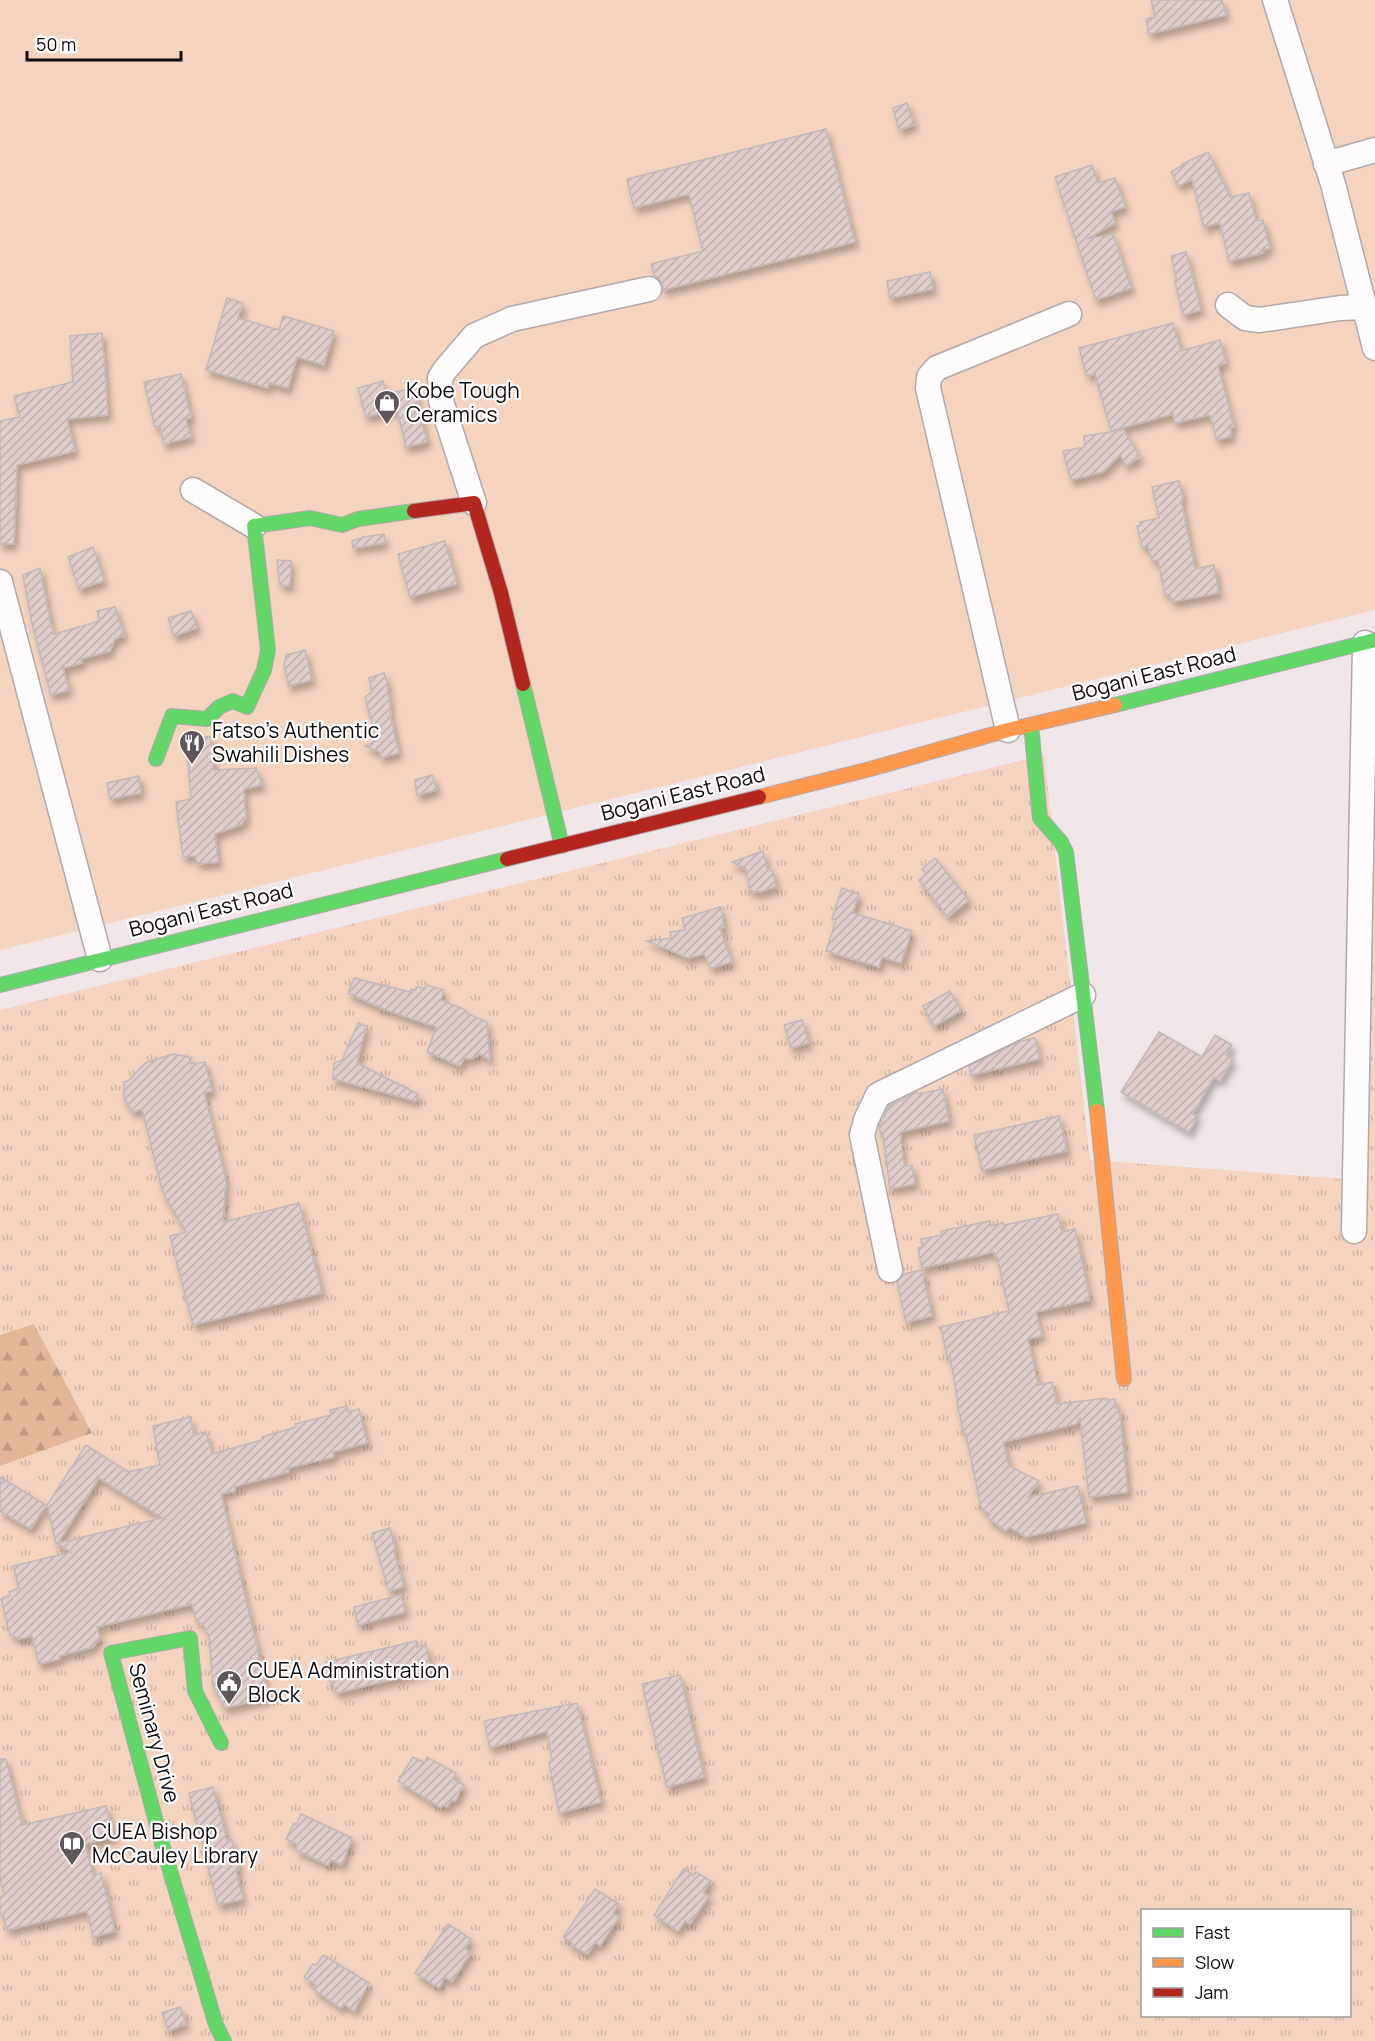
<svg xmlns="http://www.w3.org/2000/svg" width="1375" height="2041" font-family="Manrope,sans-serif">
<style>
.grass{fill:url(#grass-tufts);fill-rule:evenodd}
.forest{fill:url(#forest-firs)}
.garden{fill:#f4d3bf}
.building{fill:url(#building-hatch);stroke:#c1b8b9;stroke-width:1.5;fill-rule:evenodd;filter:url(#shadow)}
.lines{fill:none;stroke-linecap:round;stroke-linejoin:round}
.street-casing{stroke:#b1a8aa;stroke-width:27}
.fast-casing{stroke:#b1a8aa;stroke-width:16}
.slow-casing{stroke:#b1a8aa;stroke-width:16}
.jam-casing{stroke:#b1a8aa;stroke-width:16}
.street{stroke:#fdfbfb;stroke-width:24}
.fast{stroke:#63d668;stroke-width:14}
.slow{stroke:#ff974d;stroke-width:14}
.jam{stroke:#b3261e;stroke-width:14}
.labels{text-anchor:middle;stroke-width:4.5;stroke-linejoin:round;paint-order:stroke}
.poi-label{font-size:21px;fill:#10090b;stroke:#fff;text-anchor:start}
.street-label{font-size:21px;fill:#10090b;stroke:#fff}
</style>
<defs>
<pattern id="grass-tufts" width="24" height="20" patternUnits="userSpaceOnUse" patternTransform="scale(1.5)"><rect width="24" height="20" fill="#f4d3bf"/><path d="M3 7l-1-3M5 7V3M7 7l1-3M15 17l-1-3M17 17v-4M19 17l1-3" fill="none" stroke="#d0b4a3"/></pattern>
<pattern id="forest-firs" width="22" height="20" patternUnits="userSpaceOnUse" patternTransform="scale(1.5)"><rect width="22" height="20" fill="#e2b697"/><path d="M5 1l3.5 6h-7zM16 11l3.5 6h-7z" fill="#c19b81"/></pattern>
<pattern id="building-hatch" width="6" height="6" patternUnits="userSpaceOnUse" patternTransform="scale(1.5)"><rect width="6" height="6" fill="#e0cdcb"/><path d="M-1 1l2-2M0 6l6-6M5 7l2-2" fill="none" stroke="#bfafad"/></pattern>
<filter id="shadow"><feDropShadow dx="3.5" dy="6" stdDeviation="3" flood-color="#0004"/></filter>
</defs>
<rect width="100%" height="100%" fill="#f0e5e7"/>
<path class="grass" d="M1044 755 1090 1160 1358 1180 1375 854V2041H0V1466L92 1433 34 1324 0 1335V1010ZM1142 1910H1350V2016H1142Z"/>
<polygon class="forest" points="34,1324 92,1433 0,1466 0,1335"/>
<polygon class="garden" points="0,0 1375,0 1375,610 0,950"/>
<g class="building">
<polygon points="1151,0 1222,0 1226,15 1149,34 1146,19 1155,17"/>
<polygon points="907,103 914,125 899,130 893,108"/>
<polygon points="826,129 855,242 663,290 660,280 655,276 651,264 703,251 689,194 634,208 627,179"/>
<polygon points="1208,152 1230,197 1249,193 1256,221 1263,220 1270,248 1263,250 1264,253 1229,261 1220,223 1204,227 1192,179 1179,186 1171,172 1183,165 1182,164"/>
<polygon points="1092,165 1098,183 1115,178 1125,207 1111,212 1115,223 1087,239 1113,234 1131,288 1096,300 1055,177"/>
<polygon points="1186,252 1201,310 1183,315 1175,281 1177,281 1171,256"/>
<polygon points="930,272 933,289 890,298 887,281"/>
<polygon points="227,298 243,303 238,318 279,330 283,316 334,331 324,365 297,357 288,388 269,383 268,388 206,370"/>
<polygon points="1173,323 1181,351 1220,340 1226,363 1218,366 1234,427 1230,428 1232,436 1217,440 1210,415 1175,423 1173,414 1111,431 1095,374 1087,376 1079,348"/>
<polygon points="102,333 108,415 67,419 75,451 17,465 14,544 0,544 0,421 20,417 14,396 73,382 70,336"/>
<polygon points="181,374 191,418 186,419 191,437 164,444 160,426 155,427 144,382"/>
<polygon points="383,381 386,394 414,388 427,442 406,447 397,409 366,417 358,388"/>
<polygon points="1124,430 1140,457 1126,466 1120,455 1103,472 1071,480 1063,451 1085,447 1084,436"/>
<polygon points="1179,481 1183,499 1181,500 1195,569 1214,565 1219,593 1172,602 1170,594 1165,595 1158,560 1152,561 1148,546 1142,547 1137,526 1141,525 1140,522 1159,518 1152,487"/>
<polygon points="384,534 385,543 353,548 352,541 363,537"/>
<polygon points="445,541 457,584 410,597 398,554"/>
<polygon points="93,547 104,581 79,589 68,557"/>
<polygon points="277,560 291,561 290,586 280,585"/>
<polygon points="40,568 51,626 54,634 100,621 97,611 115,607 124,636 115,639 110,651 81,659 82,663 63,668 69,690 51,695 32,623 23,575"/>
<polygon points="191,611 197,628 174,636 168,618"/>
<polygon points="305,650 312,680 289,686 284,666 286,655"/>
<polygon points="384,673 387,682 391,718 399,753 381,758 380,752 365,746 377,740 365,697 372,692 369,678"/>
<polygon points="187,736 211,737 214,770 256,768 262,785 244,789 246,818 241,825 215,834 218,862 198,864 195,856 183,857 176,802 191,799 187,746 190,746"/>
<polygon points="432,775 437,790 417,795 415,780"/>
<polygon points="139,776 141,793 110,799 107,783"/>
<polygon points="763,851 767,868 773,872 776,887 759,892 750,891 746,869 732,862"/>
<polygon points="935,858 969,900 948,917 919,880 926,874 922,869"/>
<polygon points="842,888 859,894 853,913 912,931 901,963 882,957 879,967 826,951 836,920 832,919"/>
<polygon points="721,907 724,927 720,929 732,962 711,968 704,954 688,958 647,941 671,938 670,932 685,930 682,918"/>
<polygon points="354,978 410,992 411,989 416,990 416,987 425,988 427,985 444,990 441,1000 466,1010 466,1013 487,1022 490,1060 480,1054 472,1059 464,1058 460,1066 427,1052 436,1027 386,1010 348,993"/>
<polygon points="950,991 961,1011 934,1026 923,1006"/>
<polygon points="802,1020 809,1043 791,1048 784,1025"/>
<polygon points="358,1023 366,1026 357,1063 418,1094 416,1101 333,1079 334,1063 342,1060"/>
<polygon points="1159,1032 1202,1057 1215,1035 1232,1045 1226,1055 1233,1059 1220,1081 1214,1077 1193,1114 1198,1116 1189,1132 1121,1092"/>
<polygon points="1035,1038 1040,1059 971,1075 969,1066 1018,1042"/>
<polygon points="173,1054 189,1057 191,1064 205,1062 212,1091 204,1093 226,1180 223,1222 299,1203 322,1293 193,1325 170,1236 186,1232 163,1193 142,1109 133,1112 124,1098 124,1082 128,1081 145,1063"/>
<polygon points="943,1089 949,1121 900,1132 904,1166 912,1165 915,1184 890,1189 883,1135 881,1135 879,1126 889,1106 917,1092 918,1094"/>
<polygon points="1059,1116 1067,1151 982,1170 974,1135"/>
<polygon points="1058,1214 1062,1232 1075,1229 1090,1300 1036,1312 1042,1336 1028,1339 1038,1385 1052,1382 1057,1404 1106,1398 1106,1400 1115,1399 1116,1408 1119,1408 1128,1492 1089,1497 1080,1418 1076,1424 1003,1442 1009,1466 1039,1481 1028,1497 1078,1486 1086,1523 1026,1537 1009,1527 1006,1531 988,1518 990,1514 981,1508 966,1434 964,1435 957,1403 958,1402 950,1356 947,1357 941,1327 1009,1311 997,1256 995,1257 994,1252 922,1268 918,1248 923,1247 921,1239 942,1235 941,1231 990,1221 991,1226 1003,1223 1004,1225"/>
<polygon points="922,1270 932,1316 906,1322 897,1282 904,1274"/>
<path d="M347 1406 348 1412 359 1409 367 1443 333 1452 334 1457 288 1468 289 1472 234 1487 235 1491 221 1494 269 1698 225 1708 213 1686 209 1636 204 1626 196 1620 192 1604 97 1627 100 1638 93 1647 59 1656 60 1659 39 1664 32 1636 19 1639 10 1634 1 1599 10 1596 9 1592 19 1588 13 1566 71 1552 56 1543 47 1505 86 1445 128 1472 160 1465 153 1426 190 1417 194 1435 206 1432 212 1454 262 1440V1437L296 1427 295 1424 331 1415 330 1410ZM99 1478 162 1518 58 1543Z"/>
<polygon points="0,1477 46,1505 31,1529 0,1511"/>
<polygon points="390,1528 396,1551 394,1552 404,1587 389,1591 372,1533"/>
<polygon points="401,1595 405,1612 358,1625 354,1607"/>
<polygon points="416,1641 417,1647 426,1645 431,1670 337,1693 330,1681 326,1662"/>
<polygon points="680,1675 704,1777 667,1787 642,1684"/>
<polygon points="577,1703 601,1802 559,1813 549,1763 552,1760 547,1731 490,1748 484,1721"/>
<polygon points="413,1757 424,1763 427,1757 456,1773 453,1779 464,1785 455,1801 452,1800 447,1807 443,1805 441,1808 398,1781"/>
<polygon points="0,1759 6,1759 22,1825 106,1806 114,1837 85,1844 93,1875 101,1873 115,1931 93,1937 87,1911 7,1930 3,1914 0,1915 0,1897 4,1895 0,1877"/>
<polygon points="213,1787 227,1840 231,1839 234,1848 239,1870 236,1871 243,1899 218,1905 189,1793"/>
<polygon points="301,1814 352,1838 342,1865 331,1860 328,1865 296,1850 298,1845 286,1839 294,1823 296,1825"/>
<polygon points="684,1868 693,1875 696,1872 711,1881 703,1893 709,1896 690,1924 685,1921 678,1931 654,1915"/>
<polygon points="595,1889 619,1904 613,1913 619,1917 600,1946 595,1942 588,1954 570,1945 572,1943 563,1937"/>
<polygon points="448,1924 471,1939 465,1949 471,1952 452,1982 445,1977 439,1988 415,1973"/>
<polygon points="323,1955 369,1983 354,2011 344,2004 341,2008 313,1989 316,1985 304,1977 313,1964 316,1965"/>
<polygon points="180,2007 186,2024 169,2031 162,2013"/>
</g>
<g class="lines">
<defs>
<g id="street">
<polyline points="1275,0 1333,184 1375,348"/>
<polyline points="1326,164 1375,150"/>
<polyline points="1228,305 1245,318 1260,320 1340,308 1365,307"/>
<polyline points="193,490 254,526"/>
<polyline points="474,503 441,401 440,378 445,370 474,336 512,319 649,289"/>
<polyline points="0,582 100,959"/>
<polyline points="1008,730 928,388 929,377 937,368 1069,314"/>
<polyline points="1354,1231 1365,643"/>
<polyline points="890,1270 862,1135 866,1120 878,1095 1083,995"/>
</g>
<g id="fast">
<polyline points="523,684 562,846"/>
<polyline points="1115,705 1375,640"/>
<polyline points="1031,725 1040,818 1061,842 1066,852 1097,1111"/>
<polyline points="156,759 172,716 207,719 219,707 233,701 247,707 264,670 268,650 254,526 310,518 342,525 358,519 414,511"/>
<polyline points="0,985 507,859"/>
<polyline points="221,1743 195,1691 190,1638 111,1653 162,1844 216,2025 224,2041"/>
</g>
<g id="slow">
<polyline points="759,797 870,769 1008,730 1115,705"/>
<polyline points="1097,1111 1124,1379"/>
</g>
<g id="jam">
<polyline points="414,511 474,503 501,593 523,684"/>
<polyline points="507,859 759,797"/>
</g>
</defs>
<use href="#street" class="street-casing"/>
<use href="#fast" class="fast-casing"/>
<use href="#slow" class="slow-casing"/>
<use href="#jam" class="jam-casing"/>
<use href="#street" class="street"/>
<use href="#fast" class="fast"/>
<use href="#slow" class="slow"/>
<use href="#jam" class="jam"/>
</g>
<defs>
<symbol id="shop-pin" viewBox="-11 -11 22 30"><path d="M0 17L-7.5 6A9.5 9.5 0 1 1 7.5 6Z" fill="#5e5658" stroke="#fff"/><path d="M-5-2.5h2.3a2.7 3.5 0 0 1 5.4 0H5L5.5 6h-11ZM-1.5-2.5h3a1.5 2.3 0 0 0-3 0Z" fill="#fff"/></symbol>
<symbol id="restaurant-pin" viewBox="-11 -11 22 30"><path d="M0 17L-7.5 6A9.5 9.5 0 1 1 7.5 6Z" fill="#5e5658" stroke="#fff"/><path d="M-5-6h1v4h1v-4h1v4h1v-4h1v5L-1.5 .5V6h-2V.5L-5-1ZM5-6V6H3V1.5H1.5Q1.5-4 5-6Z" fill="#fff"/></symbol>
<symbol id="civic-pin" viewBox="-11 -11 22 30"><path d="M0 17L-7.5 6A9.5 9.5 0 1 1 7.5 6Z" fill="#5e5658" stroke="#fff"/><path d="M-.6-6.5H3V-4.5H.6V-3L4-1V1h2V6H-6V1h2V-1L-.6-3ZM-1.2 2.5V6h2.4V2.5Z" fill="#fff"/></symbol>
<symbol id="library-pin" viewBox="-11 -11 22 30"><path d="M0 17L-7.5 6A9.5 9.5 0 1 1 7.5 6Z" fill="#5e5658" stroke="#fff"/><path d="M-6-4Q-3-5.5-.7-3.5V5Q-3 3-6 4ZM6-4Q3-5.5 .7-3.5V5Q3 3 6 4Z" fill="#fff"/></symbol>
</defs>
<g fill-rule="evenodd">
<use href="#shop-pin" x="372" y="388" width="30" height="40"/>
<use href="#restaurant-pin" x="177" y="728" width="30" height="40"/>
<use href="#civic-pin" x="214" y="1668" width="30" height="40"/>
<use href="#library-pin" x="57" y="1829" width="30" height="40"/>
</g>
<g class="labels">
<g class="poi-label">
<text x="406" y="398">Kobe Tough<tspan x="406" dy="24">Ceramics</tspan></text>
<text x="212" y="738">Fatso's Authentic<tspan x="212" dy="24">Swahili Dishes</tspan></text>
<text x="248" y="1678">CUEA Administration<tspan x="248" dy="24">Block</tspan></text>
<text x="92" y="1839">CUEA Bishop<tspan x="92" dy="24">McCauley Library</tspan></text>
</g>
<g class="street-label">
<text transform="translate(1154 674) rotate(-14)" y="7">Bogani East Road</text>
<text transform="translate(683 794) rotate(-14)" y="7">Bogani East Road</text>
<text transform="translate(211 910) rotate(-14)" y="7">Bogani East Road</text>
<text transform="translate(154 1733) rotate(75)" y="7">Seminary Drive</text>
</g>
</g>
<rect x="1141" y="1909" width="210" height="108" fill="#ffffff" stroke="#9f9d9d" stroke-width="1.5"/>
<rect x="1153" y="1928" width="30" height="9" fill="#63d668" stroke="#9f9d9d" stroke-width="1.5"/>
<text x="1195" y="1939" font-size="18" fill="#10090b">Fast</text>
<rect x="1153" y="1958" width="30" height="9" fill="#ff974d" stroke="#9f9d9d" stroke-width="1.5"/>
<text x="1195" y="1969" font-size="18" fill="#10090b">Slow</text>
<rect x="1153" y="1988" width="30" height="9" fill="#b3261e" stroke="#9f9d9d" stroke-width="1.5"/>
<text x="1195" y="1999" font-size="18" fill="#10090b">Jam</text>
<path d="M27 51v9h154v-9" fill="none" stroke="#10090b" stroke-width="3"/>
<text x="36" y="51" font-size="18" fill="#10090b" stroke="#ffffff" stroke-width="4.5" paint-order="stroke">50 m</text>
</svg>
